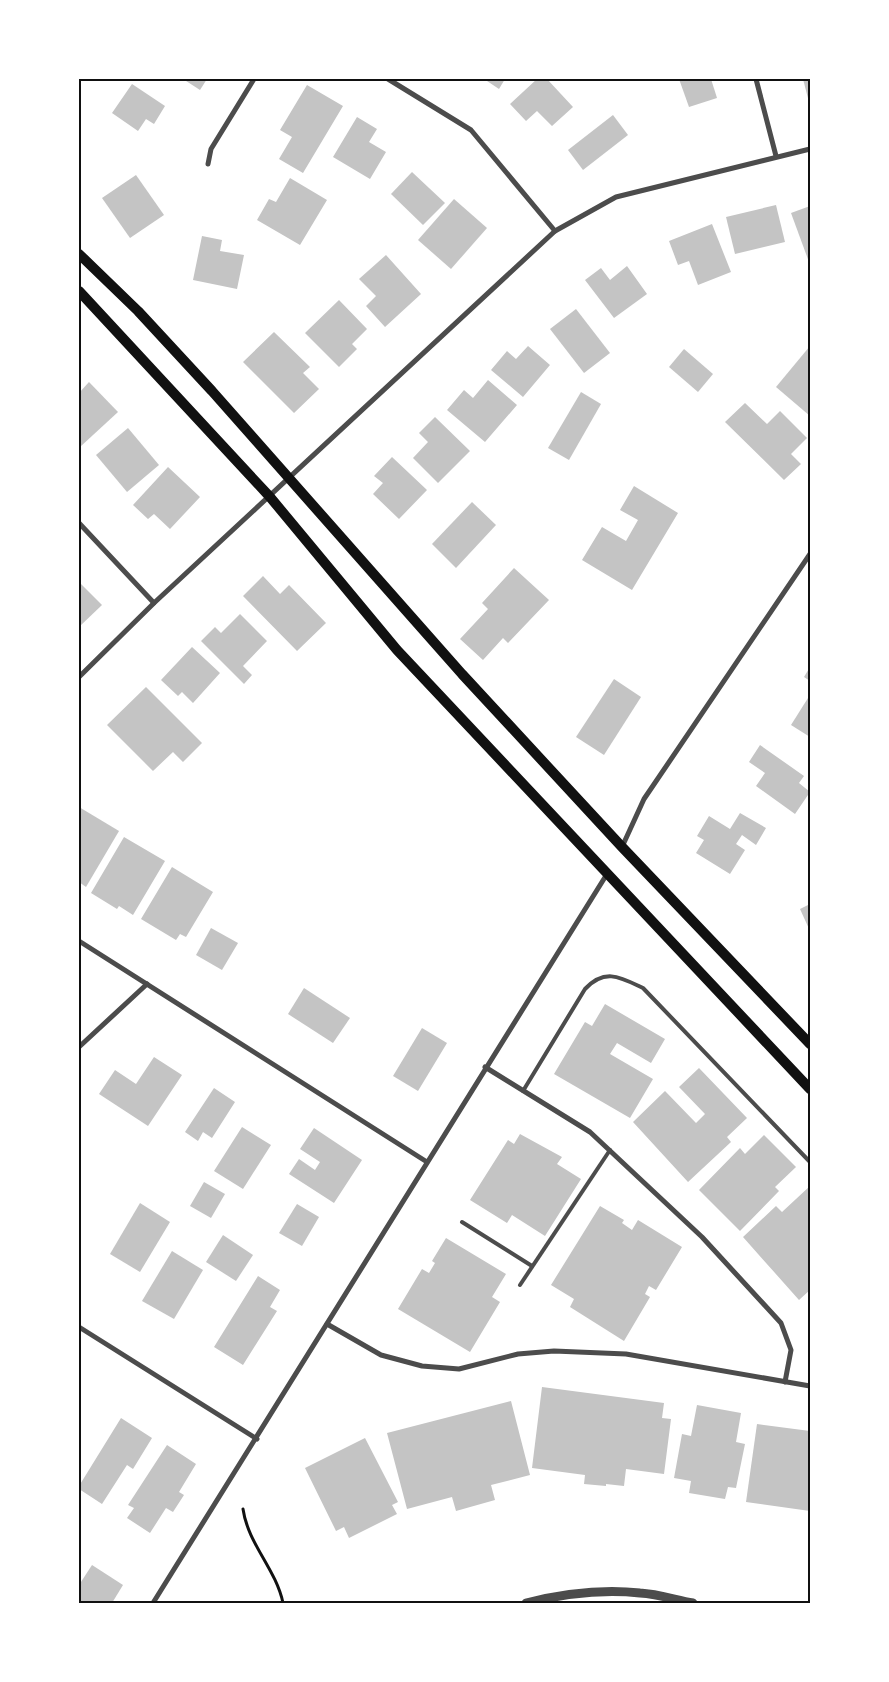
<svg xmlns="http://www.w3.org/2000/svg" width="889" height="1682" font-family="Ubuntu,sans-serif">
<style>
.building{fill:#c4c4c4}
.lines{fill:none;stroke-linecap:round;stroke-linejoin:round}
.path{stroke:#111;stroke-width:3}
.service{stroke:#4c4c4c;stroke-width:4}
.minor{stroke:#4c4c4c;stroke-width:5}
.tertiary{stroke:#4c4c4c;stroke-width:9}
.secondary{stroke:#111;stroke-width:10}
.neatline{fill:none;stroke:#111;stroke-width:2}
</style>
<rect width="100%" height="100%" fill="#fff"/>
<g class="building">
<polygon points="183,79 207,79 200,90"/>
<polygon points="484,79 505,79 499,89"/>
<polygon points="537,79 547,79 573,107 552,126 537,111 526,121 510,104"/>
<polygon points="679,79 711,79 717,98 689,107"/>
<polygon points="803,79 810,79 810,106"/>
<polygon points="132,84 165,106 154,124 146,119 138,131 112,113"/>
<polygon points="307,85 343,106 303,173 279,159 292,137 280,130"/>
<polygon points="613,115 628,135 583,170 568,150"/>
<polygon points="357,117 377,129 369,142 386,152 370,179 333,157"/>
<polygon points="412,172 445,203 423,225 391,194"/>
<polygon points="136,175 164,215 130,238 102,198"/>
<polygon points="290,178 327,200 300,245 257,220 269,199 276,202"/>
<polygon points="454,199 487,228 451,269 418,240"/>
<polygon points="776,205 785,242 735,254 726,217"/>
<polygon points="810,206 810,261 809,262 791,213"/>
<polygon points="712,224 731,272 698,285 689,261 678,265 669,241"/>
<polygon points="202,236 222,240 220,251 244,255 237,289 193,280"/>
<polygon points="386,255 421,294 385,327 366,306 376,296 359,279"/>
<polygon points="627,266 647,294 614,318 585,280 601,268 610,280"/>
<polygon points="339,300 367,329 352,344 357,349 339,367 305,333"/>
<polygon points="576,309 610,353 584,373 550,329"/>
<polygon points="274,332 310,367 303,373 319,389 294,413 243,362"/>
<polygon points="528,346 550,365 523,397 491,370 507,351 516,359"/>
<polygon points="810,346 810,416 776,387"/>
<polygon points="684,349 713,374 698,392 669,367"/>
<polygon points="488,380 517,405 485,442 447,410 464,390 473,398"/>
<polygon points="89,382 118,412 80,447 79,393"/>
<polygon points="581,392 601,404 569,460 548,448"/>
<polygon points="745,403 767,424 780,411 807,438 791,454 801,464 784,480 725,422"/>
<polygon points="435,417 470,451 438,483 413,458 428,442 419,433"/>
<polygon points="128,428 159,465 127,492 96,455"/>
<polygon points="392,457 427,490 399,519 373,494 383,483 374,476"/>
<polygon points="168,467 200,497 170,529 154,514 148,519 133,505"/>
<polygon points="634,486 678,513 632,590 582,560 602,527 626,541 638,520 620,510"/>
<polygon points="472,502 496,525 456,568 432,544"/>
<polygon points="514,568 549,600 508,643 503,638 483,660 460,639 488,609 482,603"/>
<polygon points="263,576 280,594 289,585 326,623 297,651 243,596"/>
<polygon points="79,582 102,605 79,627"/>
<polygon points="240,614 267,641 243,666 252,675 244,684 201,641 215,627 221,633"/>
<polygon points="192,647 220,673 193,703 182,692 178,696 161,680"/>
<polygon points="810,667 810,681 804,677"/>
<polygon points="614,679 641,697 604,755 576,737"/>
<polygon points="146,687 202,743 183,762 173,752 153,771 107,725"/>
<polygon points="808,698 810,699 810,737 791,725"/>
<polygon points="760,745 804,776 799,783 810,792 795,814 756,786 765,773 749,762"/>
<polygon points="79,807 119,831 86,887 79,882"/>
<polygon points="740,813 766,828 756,845 742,835 736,844 745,850 730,874 696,853 704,840 697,836 709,816 730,829"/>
<polygon points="124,837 165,861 133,915 119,906 117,909 91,893"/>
<polygon points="172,867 213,892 186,937 180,934 176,940 141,919"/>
<polygon points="810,904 810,931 800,909"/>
<polygon points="211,928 238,943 222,970 196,955"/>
<polygon points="304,988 350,1018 333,1043 288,1014"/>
<polygon points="605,1004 665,1039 651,1063 617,1043 610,1054 653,1079 630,1118 554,1074 585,1022 592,1026"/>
<polygon points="422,1028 447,1043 418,1091 393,1076"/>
<polygon points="154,1057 182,1075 148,1126 99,1094 115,1070 136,1084"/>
<polygon points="699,1068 747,1118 727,1137 731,1142 688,1182 633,1122 665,1091 696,1123 705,1114 679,1087"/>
<polygon points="214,1088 235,1102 212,1138 203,1132 198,1141 185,1132"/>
<polygon points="242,1127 271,1145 243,1189 214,1171"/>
<polygon points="314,1128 362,1160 334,1203 289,1174 299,1159 315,1170 320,1162 300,1149"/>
<polygon points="520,1134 562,1157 557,1164 581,1179 545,1236 512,1215 507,1223 470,1200 508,1140 514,1144"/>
<polygon points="764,1135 796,1167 775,1187 779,1191 740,1231 699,1190 740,1148 745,1154"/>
<polygon points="204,1182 225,1194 211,1218 190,1206"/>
<polygon points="810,1186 810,1290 799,1300 743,1237 776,1206 782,1212"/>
<polygon points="140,1203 170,1222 140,1272 110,1254"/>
<polygon points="297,1204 319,1217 302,1246 279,1233"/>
<polygon points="600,1206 624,1220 622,1223 632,1230 638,1220 682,1247 656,1290 649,1286 645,1294 650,1297 624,1341 570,1307 574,1299 551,1285"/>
<polygon points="223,1235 253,1255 236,1281 206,1262"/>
<polygon points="446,1238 506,1274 492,1297 500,1302 470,1352 398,1309 422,1269 429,1273 435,1263 432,1261"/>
<polygon points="172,1251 203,1270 174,1319 142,1301"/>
<polygon points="258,1276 280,1290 270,1307 277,1311 243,1365 214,1347"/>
<polygon points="542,1387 664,1403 662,1418 671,1419 664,1474 626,1469 624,1486 606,1484 606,1486 584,1484 585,1475 532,1468"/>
<polygon points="511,1401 530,1475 491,1485 495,1500 456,1511 452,1497 407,1509 387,1433"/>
<polygon points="697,1405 741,1413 736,1442 745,1444 736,1488 728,1487 725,1499 689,1493 691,1481 674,1478 682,1434 691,1436"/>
<polygon points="121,1418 152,1438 133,1469 127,1465 102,1504 79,1489 79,1486"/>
<polygon points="757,1424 810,1431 810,1511 746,1502"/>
<polygon points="365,1438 398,1502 392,1505 397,1514 349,1538 344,1527 336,1531 305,1468"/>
<polygon points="167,1445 196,1464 179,1492 184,1495 173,1512 166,1508 150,1533 127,1518 134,1508 128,1505"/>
<polygon points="92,1565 123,1585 112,1603 79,1603 79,1585"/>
</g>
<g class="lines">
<path class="path" d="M243 1509C248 1544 276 1569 283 1603"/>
<g class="service">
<path d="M523 1091 585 989C605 968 620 977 643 988L810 1162"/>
<polyline points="462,1222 532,1266"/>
<polyline points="520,1285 610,1150"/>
</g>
<g class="minor">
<polyline points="388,79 471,130 555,231"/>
<polyline points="756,79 776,156"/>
<polyline points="208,164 211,149 254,79"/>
<polyline points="79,523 154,603"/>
<polyline points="79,677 154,603 555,231 616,197 810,149"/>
<polyline points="622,847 644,799 810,554"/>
<polyline points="79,941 427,1162"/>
<polyline points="79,1047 147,984"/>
<polyline points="485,1067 590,1132 702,1237 781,1323 791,1350 785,1382"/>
<polyline points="327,1324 381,1355 422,1366 459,1369 518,1354 554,1351 626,1354 810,1386"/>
<polyline points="79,1327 257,1439"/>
<polyline points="153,1603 607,874"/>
</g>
<path class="tertiary" d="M526 1603C562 1594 603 1589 640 1593 658 1594 676 1600 693 1603"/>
<g class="secondary">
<polyline points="79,254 138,311 212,391 462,674 622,847 810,1044"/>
<polyline points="79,291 270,497 397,650 810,1089"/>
</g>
</g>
<rect width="889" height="1682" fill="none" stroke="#ffffff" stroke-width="160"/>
<rect x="80" y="80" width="729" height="1522" class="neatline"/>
</svg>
